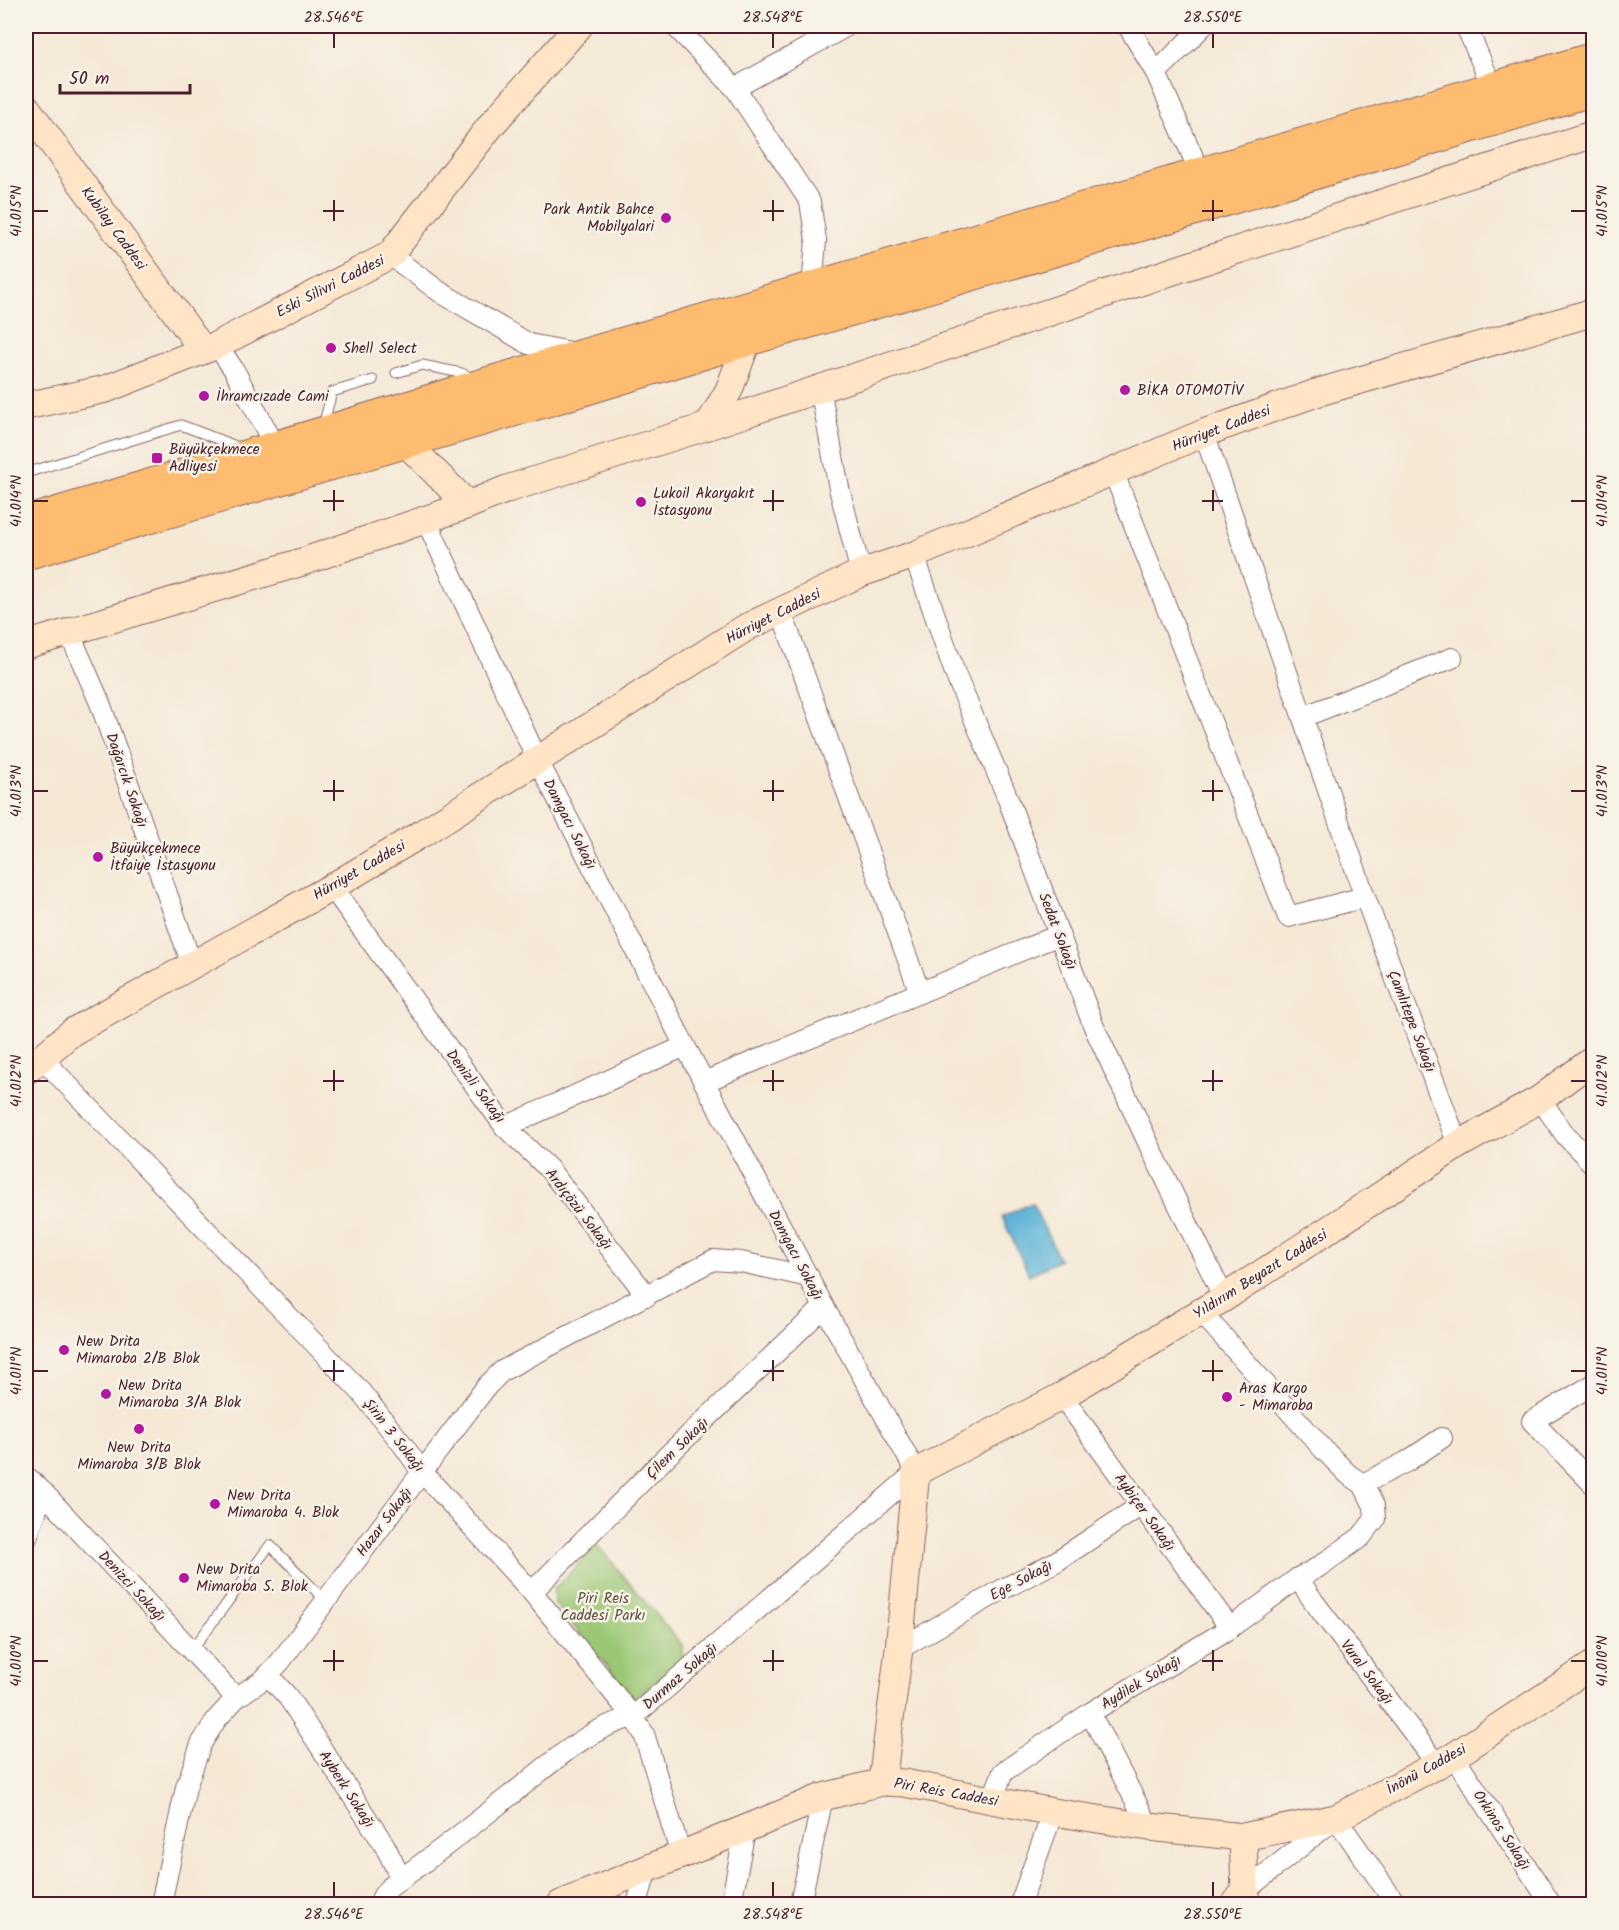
<svg xmlns="http://www.w3.org/2000/svg" width="1619" height="1930" font-family="Kalam,sans-serif">
<style>
.green{fill:#9bc774;stroke:#727350;stroke-width:1.5}
.water{fill:#57b1d5;stroke:#506880;stroke-width:1.5}
.lines{fill:none;stroke-linecap:round;stroke-linejoin:round}
.lane-casing{stroke:#866566;stroke-width:11}
.street-casing{stroke:#866566;stroke-width:22}
.secondary-casing{stroke:#866566;stroke-width:29}
.highway-casing{stroke:#866566;stroke-width:35}
.lane{stroke:#fff;stroke-width:9}
.street{stroke:#fff;stroke-width:20}
.secondary{stroke:#ffe4c6;stroke-width:27}
.highway{stroke:#febc70;stroke-width:33}
.ticks{fill:none;stroke:#4a1f2b;stroke-width:2}
.poi-dot{fill:#b5179e;stroke:#f7f3e8;stroke-width:2}
.labels{text-anchor:middle;stroke-width:5;stroke-linejoin:round;paint-order:stroke}
.poi-label{font-size:15px;fill:#4a1f2b;stroke:#f7f3e8;text-anchor:start}
.street-label{font-size:15px;fill:#4a1f2b;stroke:#f7f3e8}
.park-label{font-size:15px;fill:#625141;stroke:#f7f3e8}
.neatline{fill:none;stroke:#4a1f2b;stroke-width:2}
.ticks-label{font-size:15px;text-anchor:middle;fill:#4a1f2b}
</style>
<rect width="100%" height="100%" fill="#f7f3e8"/>
<filter id="ink" filterUnits="userSpaceOnUse"><feTurbulence type="fractalNoise" baseFrequency=".0167" numOctaves="2"/><feDisplacementMap in="SourceGraphic" scale="12" xChannelSelector="R" yChannelSelector="G"/><feConvolveMatrix kernelMatrix="1 2 1 2 8 2 1 2 1" color-interpolation-filters="sRGB"/></filter>
<filter id="wash" filterUnits="userSpaceOnUse"><feTurbulence type="fractalNoise" baseFrequency=".008" numOctaves="4" result="noise"/><feDisplacementMap in="SourceGraphic" scale="24" xChannelSelector="R" yChannelSelector="G"/><feGaussianBlur stdDeviation="1.35" result="paint"/><feColorMatrix in="noise" values="0 0 0 0 0 0 0 0 0 0 0 0 0 0 0 0 0 1.4 0 .05"/><feComposite in="paint" operator="in"/></filter>
<g filter="url(#wash)">
<rect width="100%" height="100%" fill="#f5e8d5"/>
<polygon class="green" points="597,1545 682,1645 683,1658 680,1663 634,1699 555,1604 553,1590"/>
<polygon class="water" points="1032,1203 1060,1260 1029,1275 1002,1217"/>
</g>
<g filter="url(#ink)">
<g class="lines">
<defs>
<g id="lane">
<polyline points="396,373 422,365 461,373 473,378"/>
<polyline points="323,426 332,392 373,380"/>
<polyline points="26,473 181,425 241,448"/>
<polyline points="192,1650 270,1545 326,1601"/>
</g>
<g id="street">
<polyline points="675,26 735,88 810,202 816,240 812,289"/>
<polyline points="1128,26 1156,73 1201,175"/>
<polyline points="1466,26 1493,89"/>
<polyline points="1156,73 1203,26"/>
<polyline points="735,88 847,26"/>
<polyline points="390,255 440,292 529,344 576,353"/>
<polyline points="217,345 234,370 276,448"/>
<polyline points="820,388 839,488 861,573"/>
<polyline points="1204,433 1365,897 1458,1145"/>
<polyline points="1113,471 1288,917 1365,897"/>
<polyline points="914,555 956,676 1006,794 1094,1027 1152,1151 1224,1298"/>
<polyline points="781,611 920,993"/>
<polyline points="69,632 100,703 192,965"/>
<polyline points="1303,717 1452,658"/>
<polyline points="332,887 505,1127 549,1169 647,1296"/>
<polyline points="41,1057 360,1391 403,1445 422,1472 532,1592 633,1717 644,1734 681,1855"/>
<polyline points="704,1082 1059,935"/>
<polyline points="1540,1099 1566,1136 1594,1165"/>
<polyline points="505,1127 685,1046"/>
<polyline points="1201,1312 1324,1450 1349,1475 1363,1484 1406,1462 1442,1438"/>
<polyline points="1594,1384 1532,1421 1594,1485"/>
<polyline points="1062,1396 1230,1628"/>
<polyline points="26,1476 43,1492 236,1698"/>
<polyline points="26,1540 43,1492"/>
<polyline points="1298,1578 1314,1602 1437,1764"/>
<polyline points="532,1592 665,1458 824,1307"/>
<polyline points="899,1649 1005,1588 1057,1561 1140,1506"/>
<path d="M268 1675 288 1697 385 1846 401 1879C391 1886 382 1892 380 1904"/>
<polyline points="1454,1756 1551,1904"/>
<polyline points="992,1800 1003,1772 1090,1713"/>
<polyline points="1149,1827 1090,1713 1230,1628 1298,1578 1317,1568 1361,1537 1375,1519 1374,1506 1363,1484"/>
<path d="M401 1879C440 1851 479 1820 517 1790 553 1762 588 1728 633 1717L916 1472 824 1307 685 1046 537 759 426 520"/>
<polyline points="161,1904 186,1787 201,1744 216,1720 236,1698 264,1679 280,1662 422,1472 487,1386 502,1371 713,1260 741,1262 809,1277"/>
<polyline points="637,1904 647,1868"/>
<polyline points="731,1904 745,1830"/>
<polyline points="800,1904 823,1797"/>
<polyline points="1020,1904 1053,1812"/>
<polyline points="1254,1904 1245,1891 1336,1818 1396,1904"/>
</g>
<g id="secondary">
<polyline points="26,107 203,350"/>
<polyline points="26,406 106,389 217,345 390,255 492,124 579,26"/>
<polyline points="708,426 729,390 748,339"/>
<polyline points="405,442 468,505"/>
<polyline points="26,645 302,562 468,505 507,489 708,426 1176,270 1594,134"/>
<polyline points="26,1071 72,1032 332,887 421,834 747,627 861,573 914,555 1204,433 1316,393 1594,312"/>
<polyline points="882,1782 899,1649 916,1472 1062,1396 1224,1298 1458,1145 1540,1099 1594,1059"/>
<polyline points="561,1904 823,1797 882,1782 904,1783 1053,1812 1149,1827 1243,1837 1336,1818 1454,1756 1594,1664"/>
<polyline points="1235,1904 1245,1891 1243,1837"/>
</g>
<g id="highway">
<polyline points="26,523 487,384 1594,59"/>
<polyline points="26,553 557,397 748,339 1170,216 1594,89"/>
</g>
</defs>
<use href="#lane" class="lane-casing"/>
<use href="#street" class="street-casing"/>
<use href="#secondary" class="secondary-casing"/>
<use href="#highway" class="highway-casing"/>
<use href="#lane" class="lane"/>
<use href="#street" class="street"/>
<use href="#secondary" class="secondary"/>
<use href="#highway" class="highway"/>
</g>
</g>
<path class="ticks" d="M334 33V48M773 33V48M1213 33V48M334 200V221M773 200V221M1213 200V221M33 211H48M323 211H344M763 211H784M1202 211H1223M1571 211H1586M334 490V511M773 490V511M1213 490V511M33 501H48M323 501H344M763 501H784M1202 501H1223M1571 501H1586M334 780V801M773 780V801M1213 780V801M33 791H48M323 791H344M763 791H784M1202 791H1223M1571 791H1586M334 1070V1091M773 1070V1091M1213 1070V1091M33 1081H48M323 1081H344M763 1081H784M1202 1081H1223M1571 1081H1586M334 1360V1381M773 1360V1381M1213 1360V1381M33 1371H48M323 1371H344M763 1371H784M1202 1371H1223M1571 1371H1586M334 1650V1671M773 1650V1671M1213 1650V1671M33 1661H48M323 1661H344M763 1661H784M1202 1661H1223M1571 1661H1586M334 1882V1897M773 1882V1897M1213 1882V1897"/>
<g class="poi-dot">
<circle cx="666" cy="218" r="6"/>
<circle cx="331" cy="348" r="6"/>
<circle cx="1125" cy="390" r="6"/>
<circle cx="204" cy="396" r="6"/>
<rect x="151" y="452" width="12" height="12" rx="3"/>
<circle cx="641" cy="502" r="6"/>
<circle cx="98" cy="857" r="6"/>
<circle cx="64" cy="1350" r="6"/>
<circle cx="106" cy="1394" r="6"/>
<circle cx="1227" cy="1397" r="6"/>
<circle cx="139" cy="1429" r="6"/>
<circle cx="215" cy="1504" r="6"/>
<circle cx="184" cy="1578" r="6"/>
</g>
<g class="labels">
<g class="poi-label">
<text x="654" y="214" text-anchor="end">Park Antik Bahce<tspan x="654" dy="17">Mobilyalari</tspan></text>
<text x="343" y="353">Shell Select</text>
<text x="1137" y="395">BİKA OTOMOTİV</text>
<text x="216" y="401">İhramcızade Cami</text>
<text x="169" y="454">Büyükçekmece<tspan x="169" dy="17">Adliyesi</tspan></text>
<text x="653" y="498">Lukoil Akaryakıt<tspan x="653" dy="17">İstasyonu</tspan></text>
<text x="110" y="853">Büyükçekmece<tspan x="110" dy="17">İtfaiye İstasyonu</tspan></text>
<text x="76" y="1346">New Drita<tspan x="76" dy="17">Mimaroba 2/B Blok</tspan></text>
<text x="118" y="1390">New Drita<tspan x="118" dy="17">Mimaroba 3/A Blok</tspan></text>
<text x="1239" y="1393">Aras Kargo<tspan x="1239" dy="17">- Mimaroba</tspan></text>
<text x="139" y="1452" text-anchor="middle">New Drita<tspan x="139" dy="17">Mimaroba 3/B Blok</tspan></text>
<text x="227" y="1500">New Drita<tspan x="227" dy="17">Mimaroba 4. Blok</tspan></text>
<text x="196" y="1574">New Drita<tspan x="196" dy="17">Mimaroba 5. Blok</tspan></text>
</g>
<g class="street-label">
<text transform="translate(114 228) rotate(54)" y="5">Kubilay Caddesi</text>
<text transform="translate(330 286) rotate(-27)" y="5">Eski Silivri Caddesi</text>
<text transform="translate(1221 428) rotate(-21)" y="5">Hürriyet Caddesi</text>
<text transform="translate(773 616) rotate(-27)" y="5">Hürriyet Caddesi</text>
<text transform="translate(127 780) rotate(71)" y="5">Dağarcık Sokağı</text>
<text transform="translate(570 824) rotate(63)" y="5">Damgacı Sokağı</text>
<text transform="translate(359 870) rotate(-30)" y="5">Hürriyet Caddesi</text>
<text transform="translate(1058 931) rotate(69)" y="5">Sedat Sokağı</text>
<text transform="translate(1412 1021) rotate(69)" y="5">Çamlıtepe Sokağı</text>
<text transform="translate(476 1086) rotate(53)" y="5">Denizli Sokağı</text>
<text transform="translate(579 1209) rotate(52)" y="5">Ardıçözü Sokağı</text>
<text transform="translate(796 1255) rotate(62)" y="5">Damgacı Sokağı</text>
<text transform="translate(1260 1274) rotate(-32)" y="5">Yıldırım Beyazıt Caddesi</text>
<text transform="translate(394 1435) rotate(52)" y="5">Şirin 3 Sokağı</text>
<text transform="translate(677 1448) rotate(-44)" y="5">Çilem Sokağı</text>
<text transform="translate(1145 1512) rotate(54)" y="5">Aybiçer Sokağı</text>
<text transform="translate(384 1522) rotate(-53)" y="5">Hazar Sokağı</text>
<text transform="translate(1021 1580) rotate(-28)" y="5">Ege Sokağı</text>
<text transform="translate(132 1586) rotate(47)" y="5">Denizci Sokağı</text>
<text transform="translate(1367 1672) rotate(53)" y="5">Vural Sokağı</text>
<text transform="translate(680 1676) rotate(-41)" y="5">Durmaz Sokağı</text>
<text transform="translate(1141 1682) rotate(-31)" y="5">Aydilek Sokağı</text>
<text transform="translate(1426 1769) rotate(-29)" y="5">İnönü Caddesi</text>
<text transform="translate(347 1789) rotate(57)" y="5">Ayberk Sokağı</text>
<text transform="translate(946 1792) rotate(10)" y="5">Piri Reis Caddesi</text>
<text transform="translate(1502 1830) rotate(57)" y="5">Orkinos Sokağı</text>
</g>
<g class="park-label">
<text x="603" y="1603">Piri Reis<tspan x="603" dy="17">Caddesi Parkı</tspan></text>
</g>
</g>
<rect width="1619" height="1930" fill="none" stroke="#f7f3e8" stroke-width="66"/>
<path d="M60 84v9h130v-9" fill="none" stroke="#4a1f2b" stroke-width="3"/>
<text x="69" y="84" font-size="18" fill="#4a1f2b" stroke="#f7f3e8" stroke-width="4.5" paint-order="stroke">50 m</text>
<rect x="33" y="33" width="1553" height="1864" class="neatline"/>
<g class="ticks-label">
<text x="334" y="22">28.546°E</text>
<text x="773" y="22">28.548°E</text>
<text x="1213" y="22">28.550°E</text>
<text transform="translate(16 211) rotate(-90)" y="5">41.015°N</text>
<text transform="translate(1602 211) rotate(-90)" y="5">41.015°N</text>
<text transform="translate(16 501) rotate(-90)" y="5">41.014°N</text>
<text transform="translate(1602 501) rotate(-90)" y="5">41.014°N</text>
<text transform="translate(16 791) rotate(-90)" y="5">41.013°N</text>
<text transform="translate(1602 791) rotate(-90)" y="5">41.013°N</text>
<text transform="translate(16 1081) rotate(-90)" y="5">41.012°N</text>
<text transform="translate(1602 1081) rotate(-90)" y="5">41.012°N</text>
<text transform="translate(16 1371) rotate(-90)" y="5">41.011°N</text>
<text transform="translate(1602 1371) rotate(-90)" y="5">41.011°N</text>
<text transform="translate(16 1661) rotate(-90)" y="5">41.010°N</text>
<text transform="translate(1602 1661) rotate(-90)" y="5">41.010°N</text>
<text x="334" y="1919">28.546°E</text>
<text x="773" y="1919">28.548°E</text>
<text x="1213" y="1919">28.550°E</text>
</g>
</svg>
